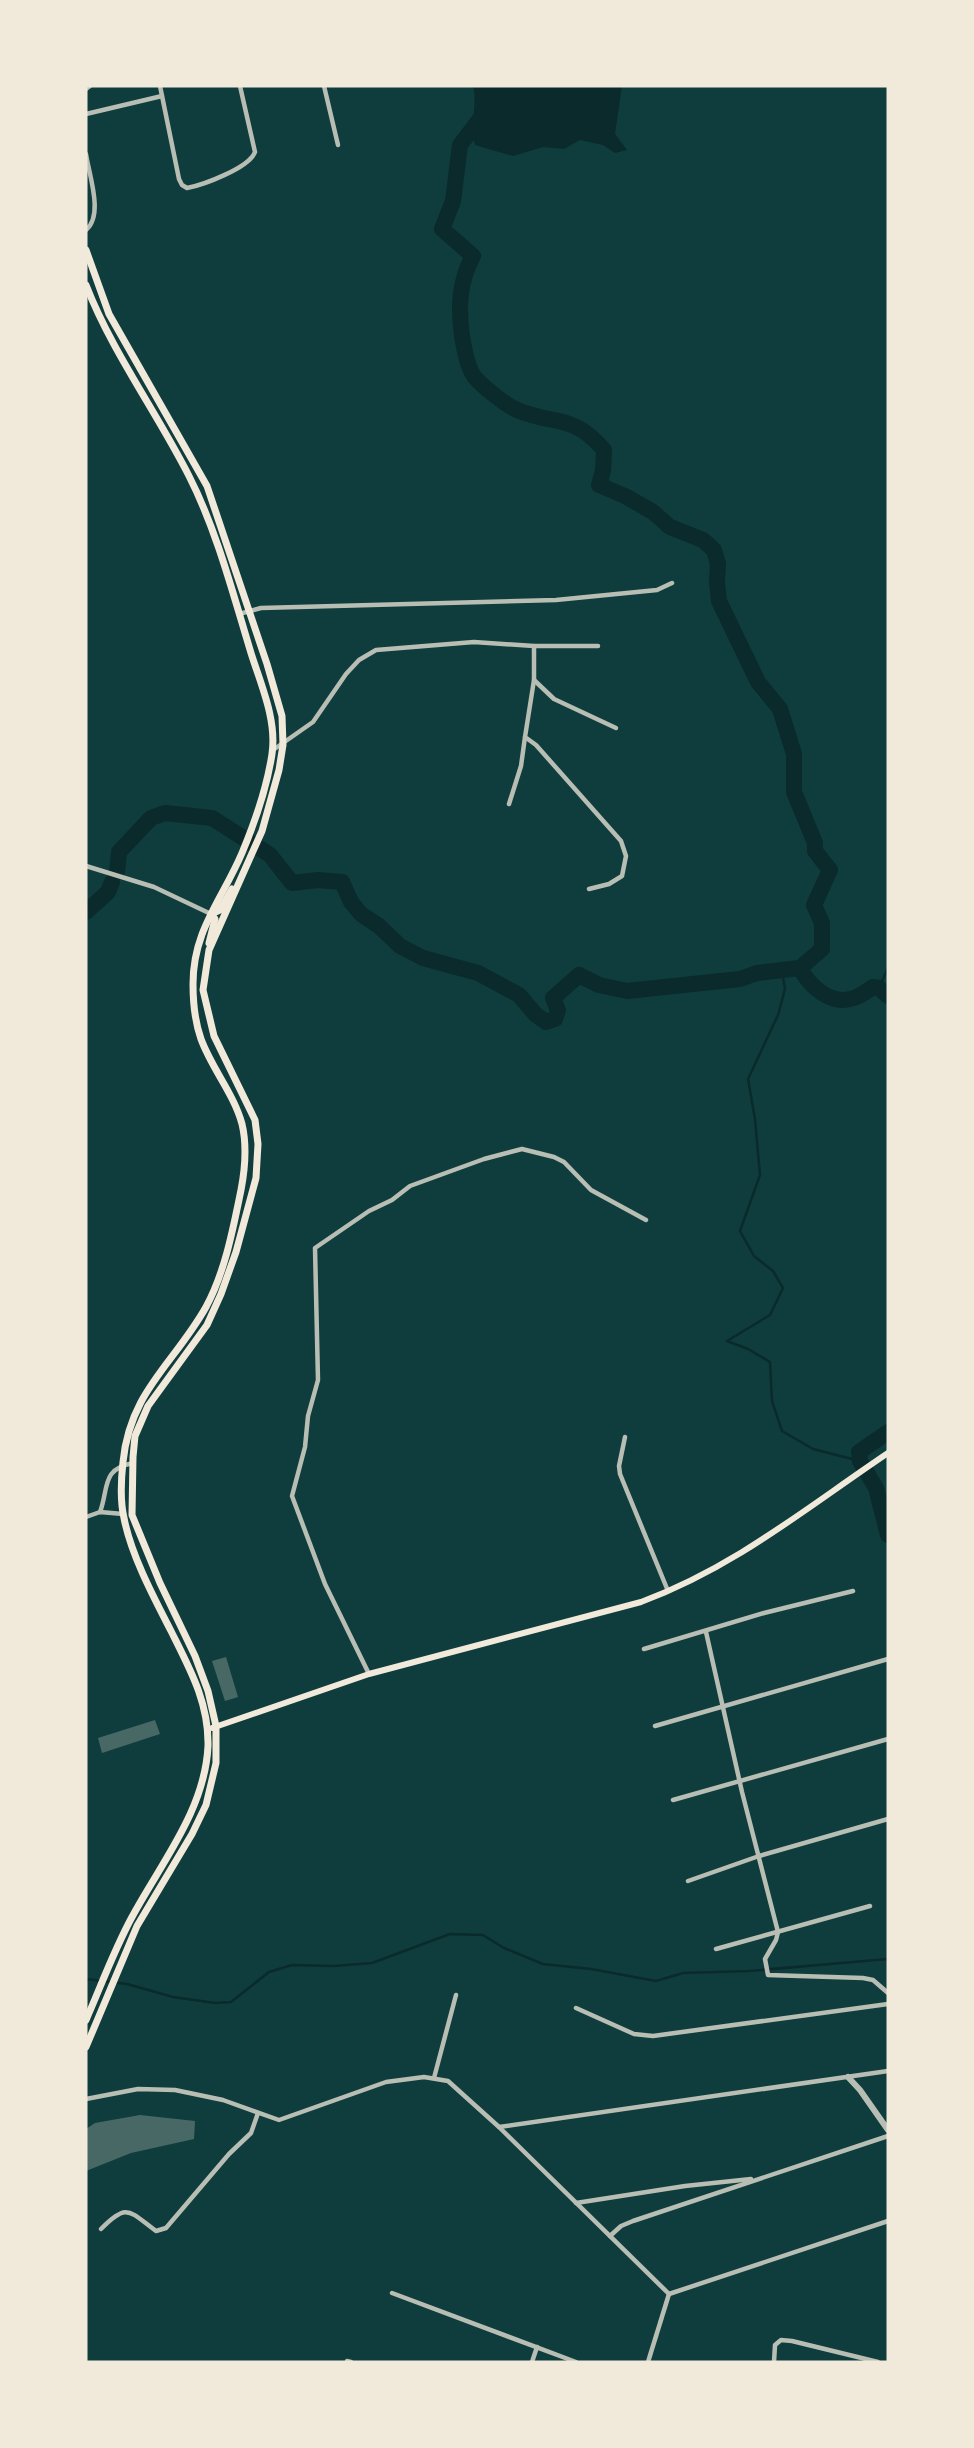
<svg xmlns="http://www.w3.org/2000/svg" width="974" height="2448" font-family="Figtree,sans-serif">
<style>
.water{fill:#0a2a2b}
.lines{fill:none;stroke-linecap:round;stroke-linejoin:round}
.stream{stroke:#0a2a2b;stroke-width:2.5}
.river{stroke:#0a2a2b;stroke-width:16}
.building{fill:#486865}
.minor{stroke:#b8beb3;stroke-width:4.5}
.tertiary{stroke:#b8beb3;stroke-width:6}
.secondary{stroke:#f1e9da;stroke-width:6}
.primary{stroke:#f1e9da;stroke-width:7}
</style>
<rect width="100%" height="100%" fill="#0f3d3e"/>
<path class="water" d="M473 86H622L615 134 627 150 615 153 603 145 580 140 564 149 543 147 513 156 475 145C469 125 478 106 473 86Z"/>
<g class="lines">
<g class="stream">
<polyline points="782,971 785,989 778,1015 748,1079 755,1119 760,1175 740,1231 754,1256 773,1271 783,1288 770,1315 727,1341 748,1349 770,1362 772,1401 782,1431 813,1449 860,1461"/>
<polyline points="879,988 888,968"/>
<polyline points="86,1979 127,1984 173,1997 215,2003 231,2002 269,1972 292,1965 334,1966 372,1963 450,1934 483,1935 504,1948 543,1964 591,1969 656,1981 683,1973 749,1971 888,1959"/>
</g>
<g class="river">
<path d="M505 86 460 145 453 201 442 229 473 256C459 282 458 307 462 336 464 348 466 362 472 373 476 382 507 406 517 410 556 426 572 413 604 450L603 471 599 485 625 496 653 512 670 527 703 540 714 550 718 564 717 582 719 601 758 682 780 709 794 754V792L815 843V851L830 870 814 905 822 923V949L800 968C810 987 831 1006 854 998 860 996 867 991 873 987L879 988 888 996"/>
<polyline points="117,872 119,852 151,818 165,813 212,818 270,855 292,883 318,880 342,882 351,902 361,914 379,926 400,946 423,958 478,973 519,995 535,1014 546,1022 555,1019 558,1010 553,998 579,975 599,985 627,991 740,979 757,973 800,968"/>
<polyline points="86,912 108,892 112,882"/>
<polyline points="888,1432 859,1452 860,1461 876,1488 888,1535"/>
</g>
</g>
<g class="building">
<polygon points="226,1657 238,1697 225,1701 212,1661"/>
<polygon points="155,1720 160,1734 102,1753 98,1738"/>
<polygon points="140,2115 195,2121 194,2139 131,2153 86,2171 86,2129 95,2123"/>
</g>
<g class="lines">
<g class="minor">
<path d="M160 86 179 179 182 185 187 188C203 185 249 168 255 152L240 86"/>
<polyline points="324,86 338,145"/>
<polyline points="86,89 90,86"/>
<polyline points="86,114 162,96"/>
<path d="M86 154C89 175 104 215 86 230"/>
<polyline points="239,614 261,608 556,600 657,590 672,583"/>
<polyline points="534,646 534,680 525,737 536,745 621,841 626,856 622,876 609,884 589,889"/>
<polyline points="534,680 554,699 616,728"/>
<polyline points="273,750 313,722 346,674 359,660 376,650 474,642 534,646 598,646"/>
<polyline points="509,804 521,766 525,737"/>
<polyline points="86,866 154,887 211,914"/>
<polyline points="625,1437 619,1466 620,1474 668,1591"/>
<path d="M100 1512C109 1488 101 1469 133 1463"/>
<polyline points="86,1517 100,1512 123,1514"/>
<polyline points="706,1632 742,1792 778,1932 776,1940 765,1959 768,1975 863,1978 873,1980 888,1993"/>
<polyline points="644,1649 764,1613 853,1591"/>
<polyline points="369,1674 325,1584 292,1496 305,1447 308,1416 318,1380 315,1248 369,1211 392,1200 410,1186 484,1159 522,1149 554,1157 564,1162 591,1190 646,1220"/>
<polyline points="655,1726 888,1659"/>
<polyline points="673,1800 888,1739"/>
<polyline points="688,1881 759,1856 888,1819"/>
<polyline points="716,1949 870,1906"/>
<polyline points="576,2008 634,2034 653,2036 888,2004"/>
<polyline points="434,2078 456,1995"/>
<polyline points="86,2099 138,2089 175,2090 223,2100 279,2120 386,2082 424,2077 448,2081 499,2127 669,2294"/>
<polyline points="499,2127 888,2071"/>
<polyline points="576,2203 685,2186 751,2179"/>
<path d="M101 2229C127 2202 129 2211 156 2231L166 2228 229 2154 251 2133 258 2113"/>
<polyline points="610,2236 621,2226 633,2221 888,2136"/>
<polyline points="392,2293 576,2362"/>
<polyline points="669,2294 888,2221"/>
<polyline points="347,2361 351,2362"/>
<polyline points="532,2362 537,2347"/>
<polyline points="648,2362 669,2294"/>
<polyline points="774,2362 775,2345 781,2340 792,2341 878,2362"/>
</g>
<polyline class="tertiary" points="848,2077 860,2090 888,2130"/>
<path class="secondary" d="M212 1728 369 1674 641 1602C735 1567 806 1508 888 1453"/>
<g class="primary">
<polyline points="86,250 109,314 207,486 267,664 282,716 283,745 279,770 262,831 209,950 203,990 214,1036 255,1120 258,1144 256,1178 236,1252 221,1294 207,1325 148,1406 135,1436 133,1457 132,1515 160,1583 195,1656 208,1691 216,1726 216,1763 206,1805 192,1834 137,1926 86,2047"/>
<path d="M86 285C112 352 156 411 189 476 217 531 233 594 251 653 261 685 277 720 272 754 267 787 255 822 242 853 222 900 193 930 193 984 193 1002 195 1022 201 1039 212 1069 234 1094 242 1124 247 1145 245 1169 241 1190 233 1229 225 1272 206 1307 174 1364 130 1391 123 1462 121 1480 120 1501 124 1518 131 1555 154 1598 171 1631 190 1669 209 1703 208 1746 205 1810 161 1863 132 1917 114 1950 101 1986 86 2020"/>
<polyline points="209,943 215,919 211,914 220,910 232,889"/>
</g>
</g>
<rect width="974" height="2448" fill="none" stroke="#f1e9da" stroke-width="175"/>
</svg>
